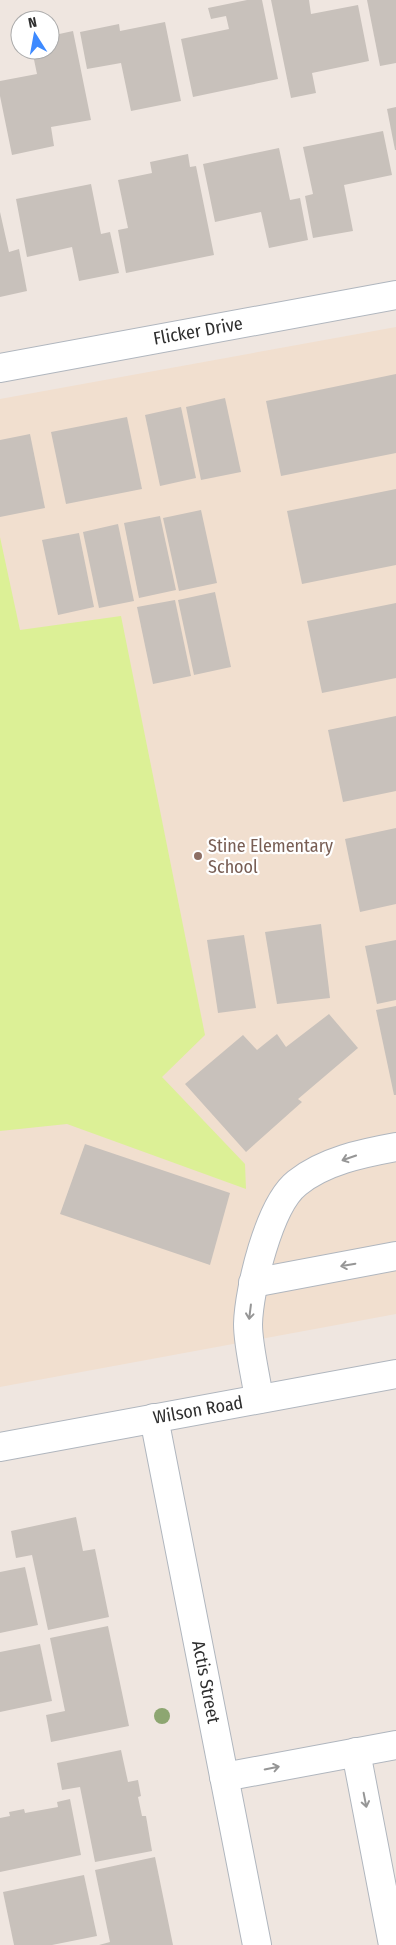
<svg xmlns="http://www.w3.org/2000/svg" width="396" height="1945" font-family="'Fira Sans Condensed',sans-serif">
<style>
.education{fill:#f1dfcf}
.pitch{fill:#dcf096}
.building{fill:#c8c1bb}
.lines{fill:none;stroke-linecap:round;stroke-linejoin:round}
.minor-casing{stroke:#b0b6be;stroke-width:30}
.minor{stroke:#fff;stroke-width:28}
.tree{fill:#8da671}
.oneway{stroke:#969696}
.education-dot{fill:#8d6e63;stroke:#fff;stroke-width:2}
.labels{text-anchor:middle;stroke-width:4.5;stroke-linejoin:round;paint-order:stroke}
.street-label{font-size:18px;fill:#2e2e2e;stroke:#fff}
.education-label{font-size:18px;fill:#785e54;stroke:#fff;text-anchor:start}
</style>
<rect width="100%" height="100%" fill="#efe6e0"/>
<polygon class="education" points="396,327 396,1314 0,1387 0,399"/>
<polygon class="pitch" points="0,537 20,630 121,616 205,1035 162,1077 245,1164 246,1189 67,1124 0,1131"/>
<g class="building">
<polygon points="247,0 262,0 278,79 193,97 181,39 229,29 226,16 211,19 208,8"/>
<polygon points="271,0 309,0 311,14 358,5 369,61 312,73 316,93 291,98"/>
<polygon points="367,0 396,0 396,63 380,66"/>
<polygon points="165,22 181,101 131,111 121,63 87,69 80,32 119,24 120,31"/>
<polygon points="73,31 91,120 51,127 54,146 12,155 0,96 0,81 37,74 32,50 50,50 50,36"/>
<polygon points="396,107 396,150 395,150 387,109"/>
<polygon points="383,131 392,175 344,185 353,231 313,238 305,196 313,194 303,147"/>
<polygon points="279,148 290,200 300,198 308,240 269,248 261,212 215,222 203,164"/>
<polygon points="188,154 190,167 196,166 214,255 126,273 118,230 128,228 118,180 152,173 150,162"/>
<polygon points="91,184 101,234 110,232 119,273 79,281 72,247 27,257 16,199"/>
<polygon points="0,212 9,252 19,249 27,291 0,297"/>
<polygon points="396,374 396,453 281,476 266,401"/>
<polygon points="225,398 241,472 201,480 186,407"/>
<polygon points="181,407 196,478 160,486 145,415"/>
<polygon points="127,417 142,489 66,504 51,432"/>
<polygon points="30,434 45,508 0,517 0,440"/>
<polygon points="396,489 396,565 302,584 287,511"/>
<polygon points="201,510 217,583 179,591 163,518"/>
<polygon points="160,516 176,590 139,598 124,523"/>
<polygon points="118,524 134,601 99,608 83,532"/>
<polygon points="79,533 94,607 58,615 42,540"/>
<polygon points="215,592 231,667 194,675 178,600"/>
<polygon points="175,600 191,676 153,684 137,607"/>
<polygon points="396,603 396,678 322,693 307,621"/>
<polygon points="396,716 396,791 343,802 328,730"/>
<polygon points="396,828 396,904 360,912 345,839"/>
<polygon points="321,924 330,998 277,1004 265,932"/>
<polygon points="244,935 256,1008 218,1013 207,940"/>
<polygon points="396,940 396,1000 377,1004 365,946"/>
<polygon points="396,1006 396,1095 394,1095 376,1010"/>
<polygon points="329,1014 358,1048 298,1099 302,1102 246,1152 185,1084 243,1035 257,1050 277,1034 286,1047"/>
<polygon points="85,1144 230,1193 210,1265 60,1214"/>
<polygon points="76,1517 83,1551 95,1549 109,1617 48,1630 32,1555 16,1558 11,1531"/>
<polygon points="25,1567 38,1625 0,1633 0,1572"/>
<polygon points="108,1626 129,1726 51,1742 46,1715 65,1711 50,1638"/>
<polygon points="40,1644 52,1701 0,1712 0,1652"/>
<polygon points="121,1750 128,1782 138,1780 141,1796 138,1797 142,1816 146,1816 152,1851 95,1862 80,1787 62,1790 57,1763"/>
<polygon points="70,1799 81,1855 0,1872 0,1818 10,1816 9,1812 24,1809 25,1813 58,1807 57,1802"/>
<polygon points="155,1857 173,1945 99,1945 110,1942 95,1870"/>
<polygon points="84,1875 97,1936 52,1945 14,1945 3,1892"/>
</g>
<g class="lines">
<defs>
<g id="minor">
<polyline points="0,368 396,295"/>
<polyline points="253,1283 396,1256"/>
<path d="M259 1399C256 1377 248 1346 248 1324 249 1289 269 1205 297 1183 324 1161 363 1153 396 1147"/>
<polyline points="154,1418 257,1945"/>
<polyline points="0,1447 396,1374"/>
<polyline points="356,1752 393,1945"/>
<polyline points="224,1777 396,1745"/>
</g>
</defs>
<use href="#minor" class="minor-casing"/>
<use href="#minor" class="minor"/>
</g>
<circle class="tree" cx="162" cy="1716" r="8"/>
<defs><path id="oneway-shaft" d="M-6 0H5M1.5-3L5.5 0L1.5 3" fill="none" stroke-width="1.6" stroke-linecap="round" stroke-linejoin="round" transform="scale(1.25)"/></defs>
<g class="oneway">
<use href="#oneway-shaft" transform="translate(349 1158) rotate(161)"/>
<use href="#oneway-shaft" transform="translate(348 1265) rotate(170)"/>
<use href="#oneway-shaft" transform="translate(250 1312) rotate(97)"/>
<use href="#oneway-shaft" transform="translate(272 1768) rotate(-11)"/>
<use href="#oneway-shaft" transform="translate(365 1800) rotate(79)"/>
</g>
<circle class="education-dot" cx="198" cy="856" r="5"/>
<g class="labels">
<g class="street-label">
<text transform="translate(198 331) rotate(-10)" y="6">Flicker Drive</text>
<text transform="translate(198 1410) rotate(-10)" y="6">Wilson Road</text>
<text transform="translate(206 1682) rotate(79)" y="6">Actis Street</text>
</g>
<g class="education-label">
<text x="208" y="852">Stine Elementary<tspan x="208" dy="21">School</tspan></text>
</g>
</g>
<g transform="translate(35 35) rotate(349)"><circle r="24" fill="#ffffff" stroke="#ababab"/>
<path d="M0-4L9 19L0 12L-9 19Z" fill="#3e8aff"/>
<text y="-8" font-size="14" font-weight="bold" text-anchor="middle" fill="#2e2e2e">N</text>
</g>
</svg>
